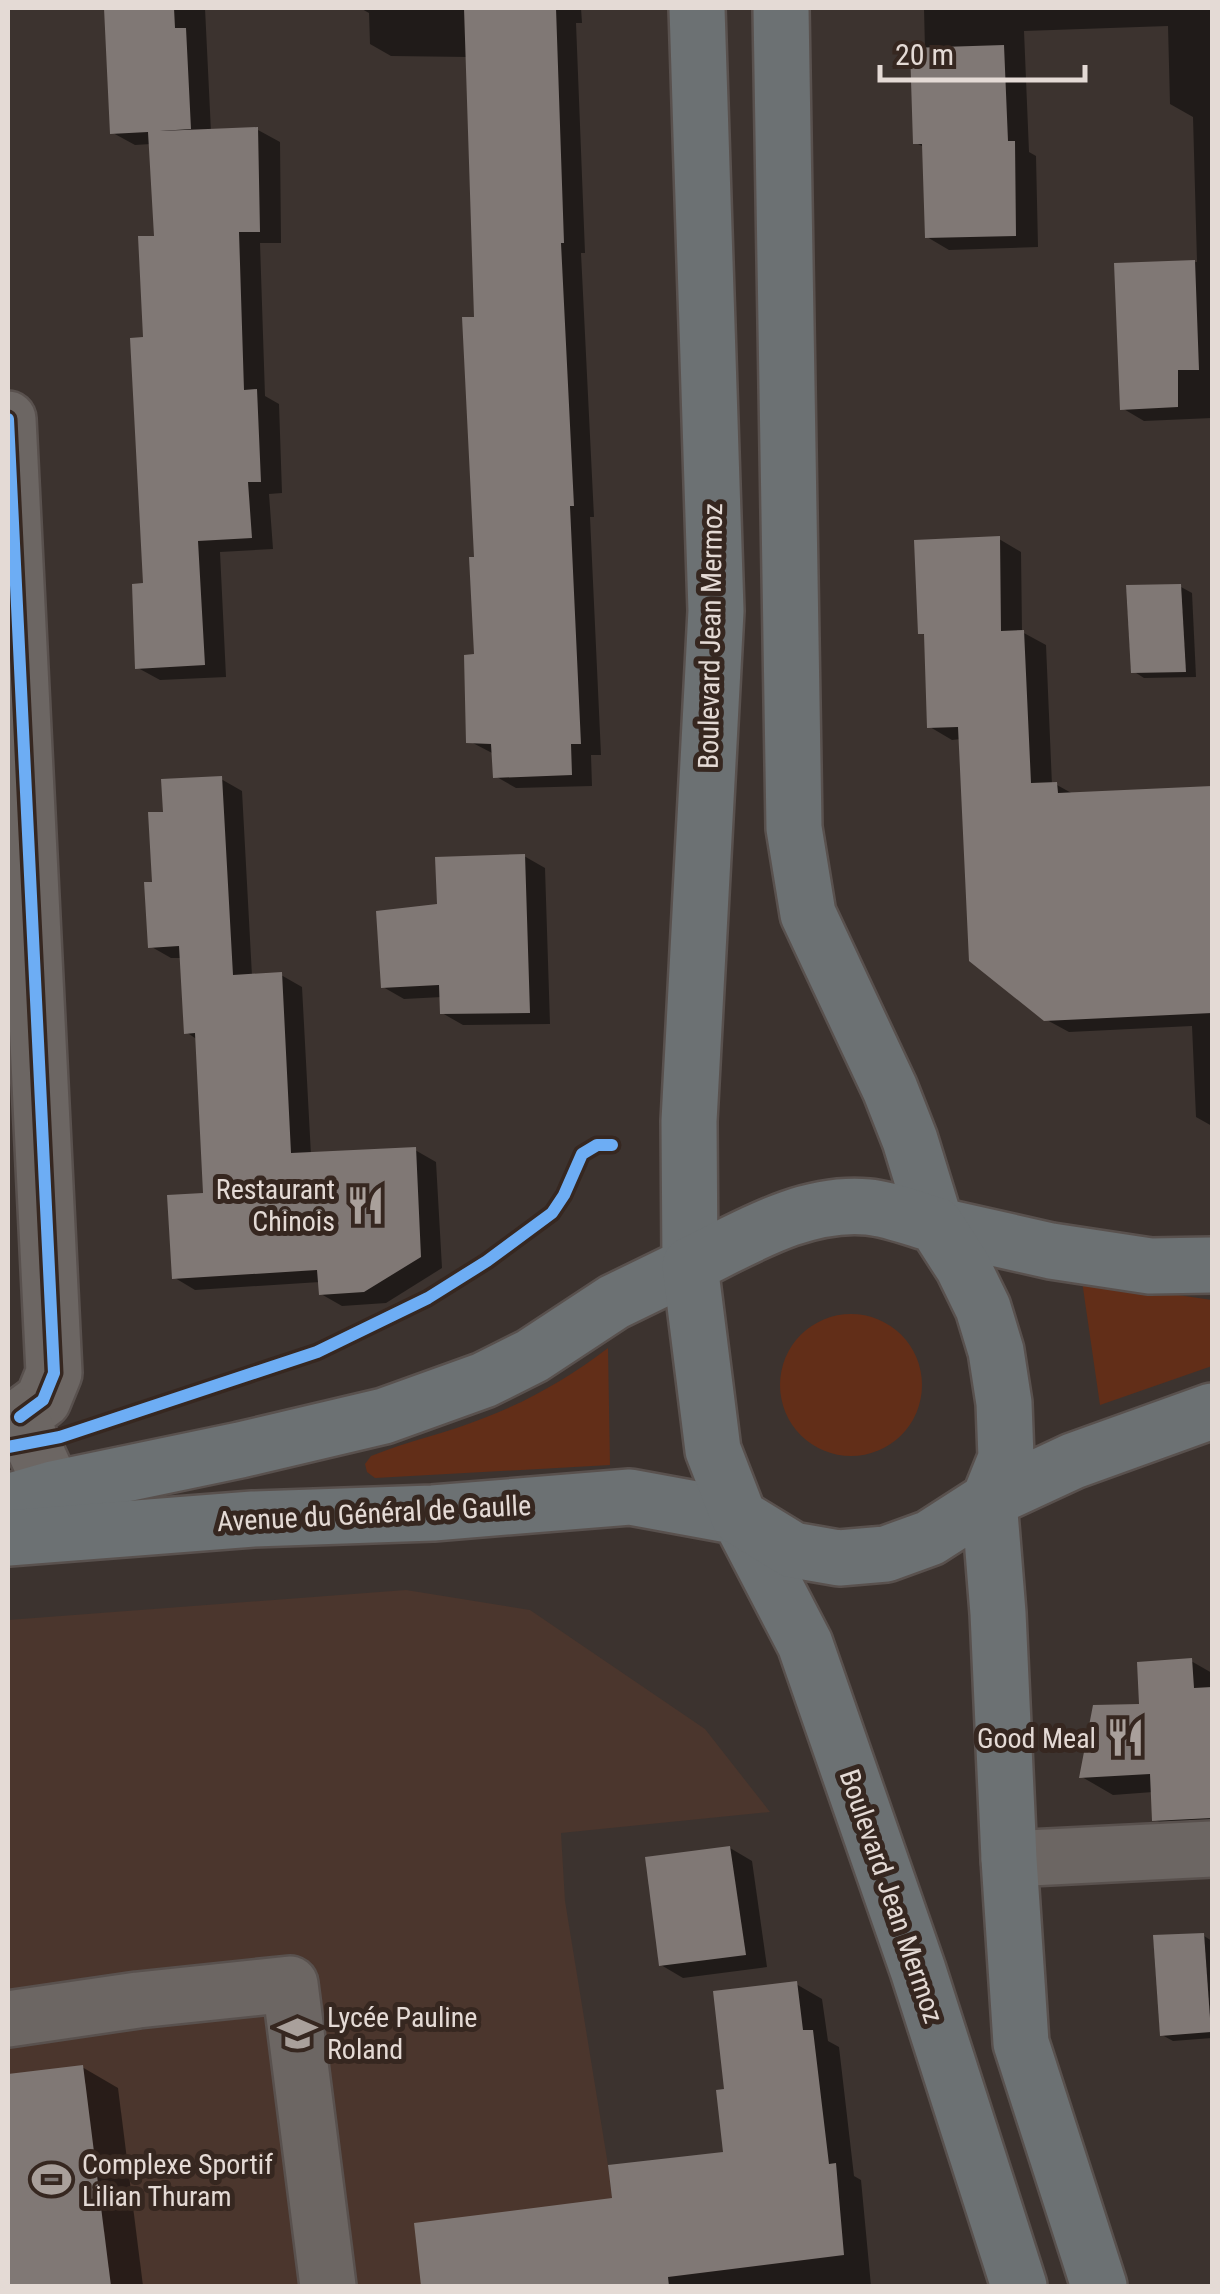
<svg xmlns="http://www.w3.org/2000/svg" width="1220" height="2294" font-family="'Roboto Condensed',sans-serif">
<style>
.built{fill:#4b362d}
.green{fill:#622e18}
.shadow{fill:#0007}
.building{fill:#807875}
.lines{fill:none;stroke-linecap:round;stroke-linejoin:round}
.minor-casing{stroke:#59514e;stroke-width:60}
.major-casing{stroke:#59514e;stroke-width:60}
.minor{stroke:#6c6663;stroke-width:55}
.major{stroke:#6c7173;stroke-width:55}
.cycleway-casing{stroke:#362720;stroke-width:19}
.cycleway{stroke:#6dadf4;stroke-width:12}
.labels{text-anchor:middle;stroke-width:10;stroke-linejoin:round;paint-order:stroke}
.street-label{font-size:28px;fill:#e4dad5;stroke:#362720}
.poi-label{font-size:28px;fill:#e4dad5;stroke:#362720;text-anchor:end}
</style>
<rect width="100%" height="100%" fill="#3c332f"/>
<polygon class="built" points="406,1590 530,1610 705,1729 770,1812 561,1833 565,1901 608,2165 623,2286 8,2286 8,1620"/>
<g class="green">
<polygon points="1082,1281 1212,1300 1212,1366 1100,1405"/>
<circle cx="851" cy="1385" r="71"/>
<path d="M608 1348 610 1465 375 1478 367 1472 365 1464 371 1456C408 1441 447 1433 484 1418 529 1401 570 1377 608 1348Z"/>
</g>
<g class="shadow">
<polygon points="106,8 205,8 211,132 258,130 280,142 281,243 260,243 265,396 279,404 282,493 269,494 273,549 220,552 226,677 160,680 138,668 146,586 146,339 157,238 151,144 135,145 113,133"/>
<polygon points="360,8 581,8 582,23 576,23 585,253 581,253 594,517 590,517 601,755 591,755 592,786 516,788 495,776 494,754 469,741 476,657 477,319 468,57 391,56 370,44 369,13"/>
<polygon points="924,8 1212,8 1212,418 1144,421 1122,408 1117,266 1197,262 1193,117 1170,104 1168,26 1024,31 1029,152 1036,156 1038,247 949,250 927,237 924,147 916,143 925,50"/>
<polygon points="999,539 1021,552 1022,632 1046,645 1052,785 1057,785 1075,795 1212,789 1212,1126 1196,1117 1192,1026 1069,1032 1045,1019 961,739 952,740 930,727 927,636 921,633"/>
<polygon points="1181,587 1192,593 1196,677 1144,678 1133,671"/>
<polygon points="221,779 242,791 252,976 281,975 302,987 311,1155 415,1150 436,1162 442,1268 386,1303 342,1306 321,1294 320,1282 195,1290 175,1278 205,1195 198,1040 186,1032 182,958 171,958 150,946 155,884 166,815"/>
<polygon points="524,856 545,868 550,1024 463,1025 442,1013 442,997 404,999 383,987 439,906"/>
<polygon points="1191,1661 1212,1673 1212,1836 1186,1837 1154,1819 1153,1792 1113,1795 1082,1777 1142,1707"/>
<polygon points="730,1848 752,1861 767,1967 683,1978 661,1965"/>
<polygon points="1204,1936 1212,1941 1212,2038 1173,2041 1162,2035"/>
<polygon points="796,1984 822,1999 828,2041 839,2047 854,2176 861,2180 871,2286 415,2286 423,2285 615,2200 725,2154 727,2091"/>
<polygon points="82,2067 118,2088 143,2286 8,2286 8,2077"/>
</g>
<g class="building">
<polygon points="104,8 174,8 175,28 186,28 191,129 160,131 258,127 260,232 239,232 244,390 257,389 261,482 248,482 252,538 198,541 205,665 135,669 132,584 143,583 130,338 143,337 138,236 154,236 148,132 110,134"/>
<polygon points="464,8 556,8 564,243 561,243 574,506 570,506 581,744 571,744 572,775 493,778 491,744 466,743 464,655 474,654 469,557 474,557 462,317 474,317"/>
<polygon points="1004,45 1008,141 1015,141 1016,236 925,238 922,144 913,144 910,48"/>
<polygon points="1195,260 1199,370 1178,370 1178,407 1120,410 1114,263"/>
<polygon points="1000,536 1001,631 1024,630 1031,783 1057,782 1058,793 1212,786 1212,1013 1044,1021 969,961 958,727 927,728 924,634 918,634 914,540"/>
<polygon points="1181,584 1186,672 1131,673 1126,585"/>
<polygon points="222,776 233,975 282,972 291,1153 416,1147 421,1257 364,1292 319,1295 317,1270 172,1279 167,1195 203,1193 195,1033 184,1034 179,946 148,948 144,882 152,882 148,812 163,812 161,779"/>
<polygon points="525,854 530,1013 440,1014 439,985 381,988 376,911 437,904 435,857"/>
<polygon points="1192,1658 1194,1688 1212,1687 1212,1818 1152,1821 1150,1774 1079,1778 1093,1705 1139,1704 1137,1662"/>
<polygon points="730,1846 746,1955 659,1966 645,1857"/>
<polygon points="1204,1933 1211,2032 1160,2036 1153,1935"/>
<polygon points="797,1981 803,2030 813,2030 829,2164 836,2163 844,2255 668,2277 669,2286 421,2286 414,2223 612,2198 608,2165 723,2152 716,2090 724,2089 713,1991"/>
<polygon points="83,2065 111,2286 8,2286 8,2074"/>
</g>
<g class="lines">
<defs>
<g id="minor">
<polyline points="8,419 54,1373 43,1400 20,1417"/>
<polyline points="8,1418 20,1417 53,1489"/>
<polyline points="1009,1859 1212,1849"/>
<polyline points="8,2019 138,2000 290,1984 328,2286"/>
</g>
<g id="major">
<polyline points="781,8 794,828 808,914 890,1089 910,1140 936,1225 1051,1251 1150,1266 1212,1265"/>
<polyline points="8,1502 53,1489 240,1450 384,1416 484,1380 532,1356 614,1302 690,1265 689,1121 716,611 697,8"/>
<polyline points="8,1538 253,1519 433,1513 630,1497 739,1517 805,1644 918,1970 1019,2286"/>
<path d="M1099 2286 1021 2043 1009 1859 998 1613 989 1500 1006 1458 1004 1403 996 1351 983 1308 963 1267 936 1225C915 1219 890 1209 868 1207 804 1201 745 1238 690 1265L713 1450 739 1517 793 1550 839 1558 886 1554 930 1538 989 1500 1073 1461 1212 1411"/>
</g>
</defs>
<use href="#minor" class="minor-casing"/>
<use href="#major" class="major-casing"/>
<use href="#minor" class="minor"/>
<use href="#major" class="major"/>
<defs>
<g id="cycleway">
<polyline points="8,419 54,1373 43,1400 20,1417"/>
<polyline points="8,1447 60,1437 317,1352 428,1298 487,1261 552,1213 564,1195 582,1154 597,1145 612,1145"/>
</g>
</defs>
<use href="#cycleway" class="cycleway-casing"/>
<use href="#cycleway" class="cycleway"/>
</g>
<defs>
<symbol id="restaurant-bare" viewBox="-9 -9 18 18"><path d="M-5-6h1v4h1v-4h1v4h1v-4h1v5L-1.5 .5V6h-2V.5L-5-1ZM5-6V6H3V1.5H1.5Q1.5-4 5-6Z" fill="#a9a09b" stroke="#362720" stroke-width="2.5" paint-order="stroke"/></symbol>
<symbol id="school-bare" viewBox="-9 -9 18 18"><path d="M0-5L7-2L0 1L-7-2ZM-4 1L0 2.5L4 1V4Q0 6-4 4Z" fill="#a9a09b" stroke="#362720" stroke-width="2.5" paint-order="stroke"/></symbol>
<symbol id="stadium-bare" viewBox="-9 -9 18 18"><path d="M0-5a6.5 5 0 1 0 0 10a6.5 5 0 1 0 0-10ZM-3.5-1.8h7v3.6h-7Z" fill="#a9a09b" stroke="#362720" stroke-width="2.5" paint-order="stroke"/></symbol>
</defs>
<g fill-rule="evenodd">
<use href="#restaurant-bare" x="338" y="1178" width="55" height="55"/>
<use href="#restaurant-bare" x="1098" y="1710" width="55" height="55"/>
<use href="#school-bare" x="270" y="2006" width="55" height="55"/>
<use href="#stadium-bare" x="24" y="2152" width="55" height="55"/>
</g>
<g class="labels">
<g class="street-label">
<text transform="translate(710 636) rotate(-89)" y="10">Boulevard Jean Mermoz</text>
<text transform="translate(374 1513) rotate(-3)" y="10">Avenue du Général de Gaulle</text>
<text transform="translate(892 1896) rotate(71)" y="10">Boulevard Jean Mermoz</text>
</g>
<g class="poi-label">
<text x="335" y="1199">Restaurant<tspan x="335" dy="32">Chinois</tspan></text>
<text x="1096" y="1748">Good Meal</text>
<text x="327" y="2027" text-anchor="start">Lycée Pauline<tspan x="327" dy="32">Roland</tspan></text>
<text x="82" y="2174" text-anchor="start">Complexe Sportif<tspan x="82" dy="32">Lilian Thuram</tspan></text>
</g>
</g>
<rect width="1220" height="2294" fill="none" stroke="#e4dad5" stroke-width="20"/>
<path d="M880 65v15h205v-15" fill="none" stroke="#e4dad5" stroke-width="5"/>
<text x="895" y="65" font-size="30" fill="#e4dad5" stroke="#362720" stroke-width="8" paint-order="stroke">20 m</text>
</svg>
